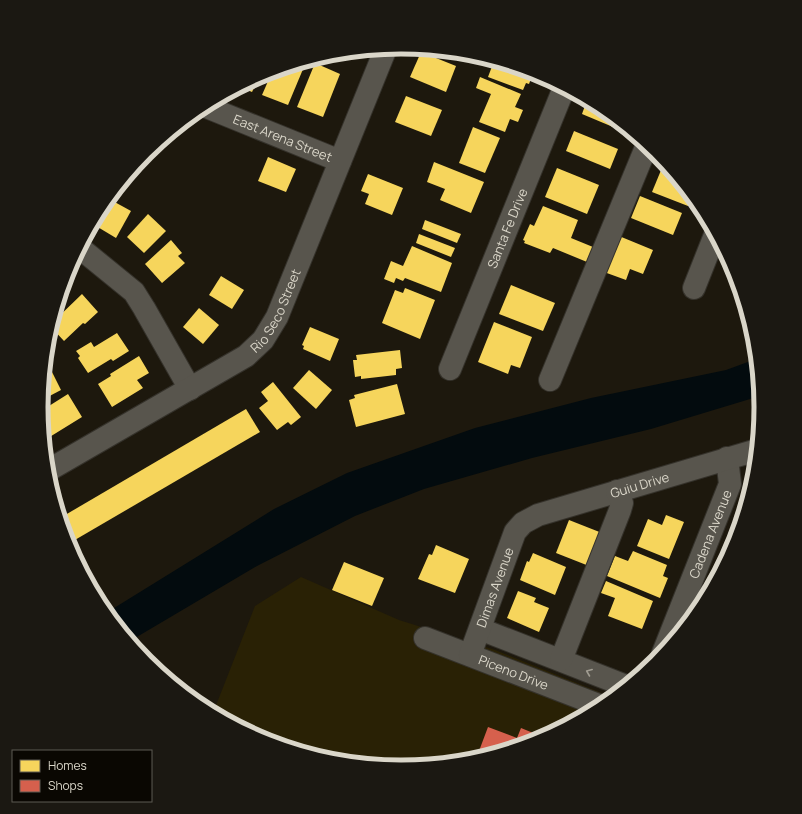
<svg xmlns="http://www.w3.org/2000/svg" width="802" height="814" font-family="Manrope,sans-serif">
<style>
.built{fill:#292105}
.water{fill:#030b0e}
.homes{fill:#f6d55c}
.shops{fill:#d6604d}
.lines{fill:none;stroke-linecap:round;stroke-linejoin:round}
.minor-casing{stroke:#35322b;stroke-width:24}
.minor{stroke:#58554d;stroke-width:22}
.oneway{stroke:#a09c91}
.labels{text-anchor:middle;stroke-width:4;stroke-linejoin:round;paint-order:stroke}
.street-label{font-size:13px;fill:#dad6c9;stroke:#0a0702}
.rim{fill:none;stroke:#dad6c9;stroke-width:5}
</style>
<rect width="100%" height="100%" fill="#1d180d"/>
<polygon class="built" points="301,577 399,620 495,650 612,697 601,706 539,740 471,760 401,767 331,760 263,740 213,713 255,606"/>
<polygon class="water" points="756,359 760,396 651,429 532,458 424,489 355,516 257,566 130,641 106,613 274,509 347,473 475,428 591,398 726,370"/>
<g class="homes">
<polygon points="421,52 456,66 446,92 410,77"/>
<polygon points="494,61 533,73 529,84 526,83 523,90 488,77"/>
<polygon points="306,62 288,105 262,95 272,72"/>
<polygon points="315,63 340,74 323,117 297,107"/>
<polygon points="259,77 252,92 240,87"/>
<polygon points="480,77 521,94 515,107 523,110 518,122 510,119 505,132 479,122 491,94 476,88"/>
<polygon points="406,96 442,110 431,136 395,122"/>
<polygon points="587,100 601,108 616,120 613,127 582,114"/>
<polygon points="473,127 500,138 485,173 459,163"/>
<polygon points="574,131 618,149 610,169 566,151"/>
<polygon points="268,157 296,169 286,192 258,181"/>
<polygon points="434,162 484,182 471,213 440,200 445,189 427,182"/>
<polygon points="664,163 692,197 688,206 652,192"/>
<polygon points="557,168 599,185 587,214 545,197"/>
<polygon points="368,174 403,188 392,215 365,204 369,194 361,191"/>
<polygon points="640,196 682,213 673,235 631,218"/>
<polygon points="111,200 131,211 116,238 96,226"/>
<polygon points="543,206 578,220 571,238 593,247 587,262 553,248 550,253 524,243 525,241 523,240 530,224 534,226"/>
<polygon points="148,214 166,231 144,253 127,237"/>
<polygon points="425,220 461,234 457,243 422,229"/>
<polygon points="419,234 455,248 451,257 416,243"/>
<polygon points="619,236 653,250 643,274 630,269 626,280 604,272"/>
<polygon points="171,240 182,253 178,256 185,263 162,283 145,264"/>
<polygon points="412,246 452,263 441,292 405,278 403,281 396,278 394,283 384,279 391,261 403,266"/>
<polygon points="734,270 738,284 730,280"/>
<polygon points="221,276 244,290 232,309 209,295"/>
<polygon points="511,285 555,303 543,331 499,314"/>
<polygon points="405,288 435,300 420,339 382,323 395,290 403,293"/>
<polygon points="82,294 98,312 85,324 83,323 64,341 51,327 52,323"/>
<polygon points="199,308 219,325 203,344 183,327"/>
<polygon points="494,322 532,337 520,368 511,365 508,374 478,362"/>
<polygon points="310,327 339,339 330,361 303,349 304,346 302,345"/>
<polygon points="117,333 129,351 113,361 111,359 88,373 78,358 80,356 76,351 91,342 94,347"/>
<polygon points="400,350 402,368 396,369 396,375 361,379 361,376 355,377 353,360 357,360 356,355"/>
<polygon points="139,356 149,373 137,380 143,388 112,407 98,384 111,376 110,374"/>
<polygon points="46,360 61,390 42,400 44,379"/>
<polygon points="309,370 332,390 316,409 293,388"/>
<polygon points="273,382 301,417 291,425 288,422 277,430 259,408 268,401 261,392"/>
<polygon points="397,384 405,414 356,427 349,400 355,398 354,395"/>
<polygon points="68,394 82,417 48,438 43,430 43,425 47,422 42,414 41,411"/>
<polygon points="246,409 260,432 68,544 60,518"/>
<polygon points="666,515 684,522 669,559 637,546 648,519 662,525"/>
<polygon points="569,520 602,533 589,566 556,553"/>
<polygon points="436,545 469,559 455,593 418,579 429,554 432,555"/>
<polygon points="633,551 667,565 663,576 668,578 660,598 607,576 615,556 628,561"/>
<polygon points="533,553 566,567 555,595 520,580 527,561 529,562"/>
<polygon points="344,562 384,578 372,606 332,590"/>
<polygon points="606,581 653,601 642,629 608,616 615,598 601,593"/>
<polygon points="518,591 536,598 534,602 549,608 539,632 507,618"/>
</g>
<polygon class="shops" points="488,727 517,738 521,728 543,737 476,759"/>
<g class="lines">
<defs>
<g id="minor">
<path id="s1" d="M204 106 340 161"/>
<polyline points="80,248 134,292 144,308 190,389"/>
<polyline points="694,288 715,235"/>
<path id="s2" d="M450 369 564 88"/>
<polyline points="550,380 647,145"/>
<path id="s3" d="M47 471 246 356 263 340 277 317 386 48"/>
<polyline points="480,629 626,686"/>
<path id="s4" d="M425 638 601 706"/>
<path id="s5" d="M663 653 730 484 727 458"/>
<path id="s6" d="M470 655 515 532 523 523 538 515 757 450"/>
<polyline points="561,660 620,510 622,503 617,491"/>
</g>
</defs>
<use href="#minor" class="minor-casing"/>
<use href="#minor" class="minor"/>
</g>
<defs><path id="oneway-chevron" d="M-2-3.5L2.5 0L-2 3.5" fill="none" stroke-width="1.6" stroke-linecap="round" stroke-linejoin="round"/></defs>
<use class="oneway" href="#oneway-chevron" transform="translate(589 672) rotate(-158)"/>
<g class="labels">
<g class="street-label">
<text dy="5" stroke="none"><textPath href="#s1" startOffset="85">East Arena Street</textPath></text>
<text dy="5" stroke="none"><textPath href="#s2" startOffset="152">Santa Fe Drive</textPath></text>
<text dy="5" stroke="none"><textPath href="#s3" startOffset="285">Rio Seco Street</textPath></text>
<text dy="5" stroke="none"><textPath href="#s6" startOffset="266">Guiu Drive</textPath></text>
<text dy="5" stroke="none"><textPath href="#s5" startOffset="128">Cadena Avenue</textPath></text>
<text dy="5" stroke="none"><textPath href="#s6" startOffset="72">Dimas Avenue</textPath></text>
<text dy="5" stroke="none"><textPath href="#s4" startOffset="95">Piceno Drive</textPath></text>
</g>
</g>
<path d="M0 0H802V814H0ZM48 407a353 353 0 1 1 706 0a353 353 0 1 1-706 0Z" fill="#1b1812" fill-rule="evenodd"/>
<path class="rim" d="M48 407a353 353 0 1 1 706 0a353 353 0 1 1-706 0Z"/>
<rect x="12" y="750" width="140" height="52" fill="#0a0702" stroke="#5d5a52"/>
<rect x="20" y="760" width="20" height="12" fill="#f6d55c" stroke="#5d5a52"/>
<text x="48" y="770" font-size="12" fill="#dad6c9">Homes</text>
<rect x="20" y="780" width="20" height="12" fill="#d6604d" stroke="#5d5a52"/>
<text x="48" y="790" font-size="12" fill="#dad6c9">Shops</text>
</svg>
